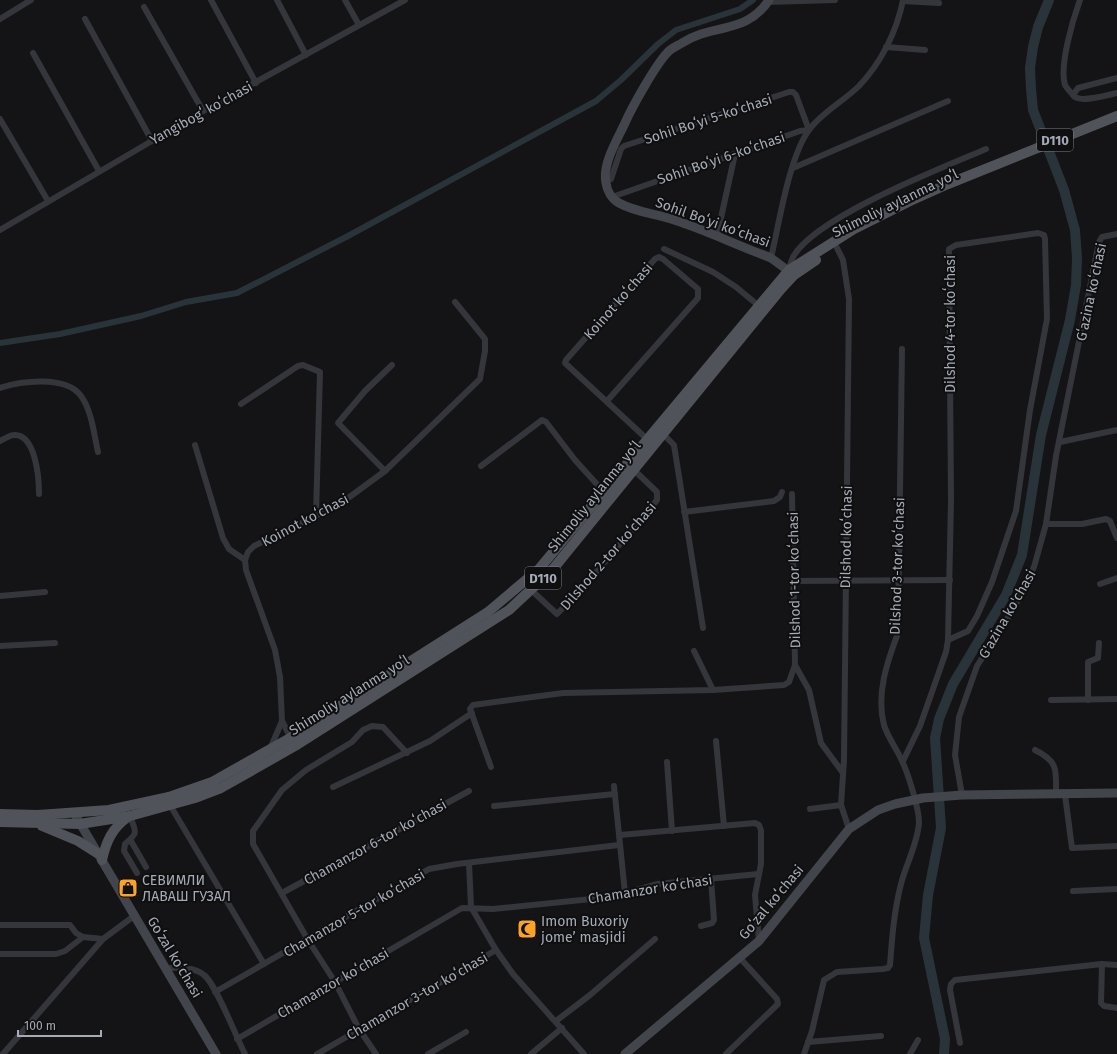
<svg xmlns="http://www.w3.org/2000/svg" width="1117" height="1054" font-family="'Fira Sans',sans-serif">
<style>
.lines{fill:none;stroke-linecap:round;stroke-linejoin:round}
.canal{stroke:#29343a;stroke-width:6}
.river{stroke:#29343a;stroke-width:10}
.street{stroke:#34363b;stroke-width:6}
.secondary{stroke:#42454b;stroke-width:9}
.primary{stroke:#50535a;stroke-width:10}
.labels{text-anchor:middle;stroke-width:4;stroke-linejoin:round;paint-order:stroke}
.shield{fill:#0f0f10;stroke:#787c85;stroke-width:1}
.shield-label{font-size:13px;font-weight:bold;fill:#a5abb7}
.street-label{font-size:14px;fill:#a5abb7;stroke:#0f0f10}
.poi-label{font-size:14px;fill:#a5abb7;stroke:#0f0f10;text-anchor:start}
</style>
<rect width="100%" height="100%" fill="#141416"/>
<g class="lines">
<polyline class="canal" points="0,343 60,334 141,316 186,302 237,293 348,236 596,101 621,80 658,44 676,30 740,9 753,0"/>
<polyline class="river" points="944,1054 945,1039 924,938 928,895 941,828 935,738 939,719 953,684 1006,595 1022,555 1041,435 1070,320 1076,285 1077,258 1075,230 1064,190 1033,110 1031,89 1030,68 1033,47 1038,27 1049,0"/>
<g class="street">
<polyline points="211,0 256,83"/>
<polyline points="277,0 306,55"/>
<polyline points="345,0 359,25"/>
<path d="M1080 0C1073 19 1059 66 1065 85 1067 89 1070 91 1073 95L1078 88 1117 78"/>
<polyline points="903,1 939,3"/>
<polyline points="767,2 835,0"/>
<polyline points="144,7 203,111"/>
<polyline points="0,19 31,0"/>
<polyline points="85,19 152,141"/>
<polyline points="886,47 925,50"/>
<polyline points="33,53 99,171"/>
<path d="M1073 95C1078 104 1107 95 1117 93"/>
<polyline points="0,119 48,201"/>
<polyline points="793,168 948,101"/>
<polyline points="605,182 611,179 621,149 624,146 789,92 793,92 796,95 809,130 800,131 612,197"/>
<polyline points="0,230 203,111 405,0"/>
<polygon points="1038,233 1044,235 1045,239 1047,319 1030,410 1016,511 992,582 977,616 968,631 948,640 951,500 949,249 956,245"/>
<polyline points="717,236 735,154"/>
<polyline points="836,246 843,260 849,299 844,760 841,805 849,829"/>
<polyline points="664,249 713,272 736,287 759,306"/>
<path d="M771 258C779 224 789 157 809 130 822 112 844 101 859 86 881 63 897 31 903 0"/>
<path d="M789 269C790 266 791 261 793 257 815 217 942 168 986 149"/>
<path d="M0 388C21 381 66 375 81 396 92 411 94 435 98 452"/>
<polyline points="607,401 698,298 698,289 663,259 659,257 655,259 566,360 565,363 649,441"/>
<polyline points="241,404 298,366 303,365 320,372 316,515"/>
<polyline points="663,434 674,445 703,628"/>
<path d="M0 441C4 439 10 435 14 435 36 434 39 479 39 494"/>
<polyline points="1060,442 1117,430"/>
<polyline points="195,445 223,538 229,549 245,560"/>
<polyline points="481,466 542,420 546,422 575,460 604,492"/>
<polyline points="385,471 338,423 365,391 392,365"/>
<polyline points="684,512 774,501 780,497 782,492"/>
<polyline points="1046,524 1082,524 1106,519 1110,521 1117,538"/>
<polyline points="794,581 950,580"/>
<polyline points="1100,584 1117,578"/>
<polyline points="530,589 557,614 587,583 657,500 657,492 634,470"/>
<polyline points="0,596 45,592"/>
<polyline points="0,646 55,643"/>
<polyline points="694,651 713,690"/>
<polyline points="795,665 809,690 821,743 843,773"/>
<polyline points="1051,700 1117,699"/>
<polyline points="1088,700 1088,662 1098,658 1099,643"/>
<polyline points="292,740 282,721 280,677 275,650 246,570 245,560 248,552 254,546 340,504 385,471 480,379 485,351 485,339 455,302"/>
<polyline points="716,741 724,826"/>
<polyline points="270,749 282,721"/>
<path d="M1035 750C1059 762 1056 770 1056 795"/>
<polyline points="903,761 920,726 946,652 948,640"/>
<polyline points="667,762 672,831"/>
<polyline points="491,767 470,709 473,705 563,693 713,690 784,685 789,682 795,665 792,494"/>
<polyline points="614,786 625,893"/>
<polyline points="333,787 430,741 472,713"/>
<polyline points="962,795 955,755 959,717 977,666 1014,608 1034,567 1046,524 1056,456 1099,242 1102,237 1117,234"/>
<polyline points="1065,795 1072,848 1117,846"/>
<polyline points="170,805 264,964"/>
<polyline points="494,806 615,794"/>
<polyline points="810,809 841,805"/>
<path d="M130 816C136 833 139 832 125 844L124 851 137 873"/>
<polyline points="620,835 755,823 759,825 761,830 761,864 755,895 759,941"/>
<polyline points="131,841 146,867"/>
<polyline points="469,863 471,907 496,950 513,974 584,1054"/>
<polyline points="1073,891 1117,889"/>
<polyline points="282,893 469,791"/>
<polyline points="0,925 70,925 76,933 83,937 103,939"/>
<polyline points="701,926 712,923 714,920 711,879"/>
<polyline points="0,954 56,954 65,951 83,937"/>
<polyline points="1102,964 1101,1003 1104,1006 1117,1008"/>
<path d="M165 968C177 968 193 966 204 975 216 984 236 1037 245 1054"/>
<polyline points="215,992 429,869 457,864 619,845"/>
<polyline points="556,1021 590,995 655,939"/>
<polyline points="237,1039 462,908 493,909 611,897 658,884 758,874"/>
<polyline points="808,1042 881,1036"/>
<polyline points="960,1043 950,990 951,984 955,980 1102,964 1117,965"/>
<polyline points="3,1054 103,939 134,916"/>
<polyline points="317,1054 496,950"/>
<polyline points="376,1054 359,1029 335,982 308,940 253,844 253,831 282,790 306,770 352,742 363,730 372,726 383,727 407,753"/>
<polyline points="428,1054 466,1032"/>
<polyline points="531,1054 562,1028"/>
<polyline points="726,1054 778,1004 777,999 740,958"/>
<path d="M804 1054 812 1031 824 980 837 972 883 969 888 968 890 965C892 938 894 911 901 884 906 864 918 843 919 822 919 809 908 773 902 761 897 749 888 738 884 725 876 694 887 662 898 633L902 349"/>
<polyline points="910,1054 918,1040"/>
</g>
<g class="secondary">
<path d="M769 0C746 35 712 23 682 43 677 46 670 49 667 53 655 66 632 107 625 123 617 140 602 164 606 183 607 191 612 199 619 203 635 212 656 214 674 220 703 229 732 243 761 254L771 258 794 275"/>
<polyline points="74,813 216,1054"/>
<polyline points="625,1054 759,941 849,829 878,810 895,804 923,798 962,795 1117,793"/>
</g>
<g class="primary">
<polyline points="0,814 38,815 109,810 169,797 212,782 290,738 488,612 539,569 789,270 854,229 910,201 948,184 1117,116"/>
<polyline points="0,822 80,824 130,816 195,798 221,788 295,746 509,610 553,569 781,289 794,275 816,260"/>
<polyline points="42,826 78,841 97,853"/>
<path d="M102 860C106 842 112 828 128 817"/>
</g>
</g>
<defs>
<symbol id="shop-square" viewBox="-11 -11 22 22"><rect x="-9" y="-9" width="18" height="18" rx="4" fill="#faa427" stroke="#0f0f10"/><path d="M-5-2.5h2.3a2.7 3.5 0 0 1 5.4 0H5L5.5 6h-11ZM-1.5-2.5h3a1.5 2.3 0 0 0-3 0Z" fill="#111"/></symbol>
<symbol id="mosque-square" viewBox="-11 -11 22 22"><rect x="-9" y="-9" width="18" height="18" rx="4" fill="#faa427" stroke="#0f0f10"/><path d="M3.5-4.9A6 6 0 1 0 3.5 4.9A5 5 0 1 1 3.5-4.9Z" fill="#111"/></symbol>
</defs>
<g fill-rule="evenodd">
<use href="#shop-square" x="117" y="877" width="22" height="22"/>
<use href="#mosque-square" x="516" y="918" width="22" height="22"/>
</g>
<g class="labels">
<g class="shield">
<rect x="1037" y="129" width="36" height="22" rx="3"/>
<rect x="525" y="567" width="36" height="22" rx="3"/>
</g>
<g class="shield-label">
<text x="1055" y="145">D110</text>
<text x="543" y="583">D110</text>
</g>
<g class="street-label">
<text transform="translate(201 113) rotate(-29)" y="5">Yangibogʻ koʻchasi</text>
<text transform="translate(708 119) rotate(-18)" y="5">Sohil Boʻyi 5-koʻchasi</text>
<text transform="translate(721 158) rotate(-19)" y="5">Sohil Boʻyi 6-koʻchasi</text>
<text transform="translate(895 203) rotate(-26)" y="5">Shimoliy aylanma yoʻl</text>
<text transform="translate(713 222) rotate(20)" y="5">Sohil Boʻyi koʻchasi</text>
<text transform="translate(1091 292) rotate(-78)" y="5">Gʻazina koʻchasi</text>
<text transform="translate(618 301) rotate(-49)" y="5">Koinot koʻchasi</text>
<text transform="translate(950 324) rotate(-90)" y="5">Dilshod 4-tor koʻchasi</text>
<text transform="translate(594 496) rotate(-51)" y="5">Shimoliy aylanma yoʻl</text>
<text transform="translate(305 520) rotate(-28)" y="5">Koinot koʻchasi</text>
<text transform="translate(846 537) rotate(-89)" y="5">Dilshod koʻchasi</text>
<text transform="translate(608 556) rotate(-49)" y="5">Dilshod 2-tor koʻchasi</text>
<text transform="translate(897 566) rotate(-88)" y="5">Dilshod 3-tor koʻchasi</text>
<text transform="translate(794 580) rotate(-91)" y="5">Dilshod 1-tor koʻchasi</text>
<text transform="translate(1007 614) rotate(-60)" y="5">G'azina ko'chasi</text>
<text transform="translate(349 695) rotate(-32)" y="5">Shimoliy aylanma yoʻl</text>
<text transform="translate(375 842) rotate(-29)" y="5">Chamanzor 6-tor koʻchasi</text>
<text transform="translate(650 889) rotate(-9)" y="5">Chamanzor koʻchasi</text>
<text transform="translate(771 902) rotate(-50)" y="5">Goʻzal koʻchasi</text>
<text transform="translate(354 913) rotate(-30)" y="5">Chamanzor 5-tor koʻchasi</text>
<text transform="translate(175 957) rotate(59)" y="5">Goʻzal koʻchasi</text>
<text transform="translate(333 983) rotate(-30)" y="5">Chamanzor koʻchasi</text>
<text transform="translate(417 996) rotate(-30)" y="5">Chamanzor 3-tor koʻchasi</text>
</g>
<g class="poi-label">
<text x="142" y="885">СЕВИМЛИ<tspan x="142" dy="16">ЛАВАШ ГУЗАЛ</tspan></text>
<text x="541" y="926">Imom Buxoriy<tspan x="541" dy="16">jome’ masjidi</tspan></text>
</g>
</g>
<path d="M18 1030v6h83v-6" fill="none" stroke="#a5abb7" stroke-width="2"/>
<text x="24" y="1030" font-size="12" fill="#a5abb7" stroke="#0f0f10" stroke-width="3" paint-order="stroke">100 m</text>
</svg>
